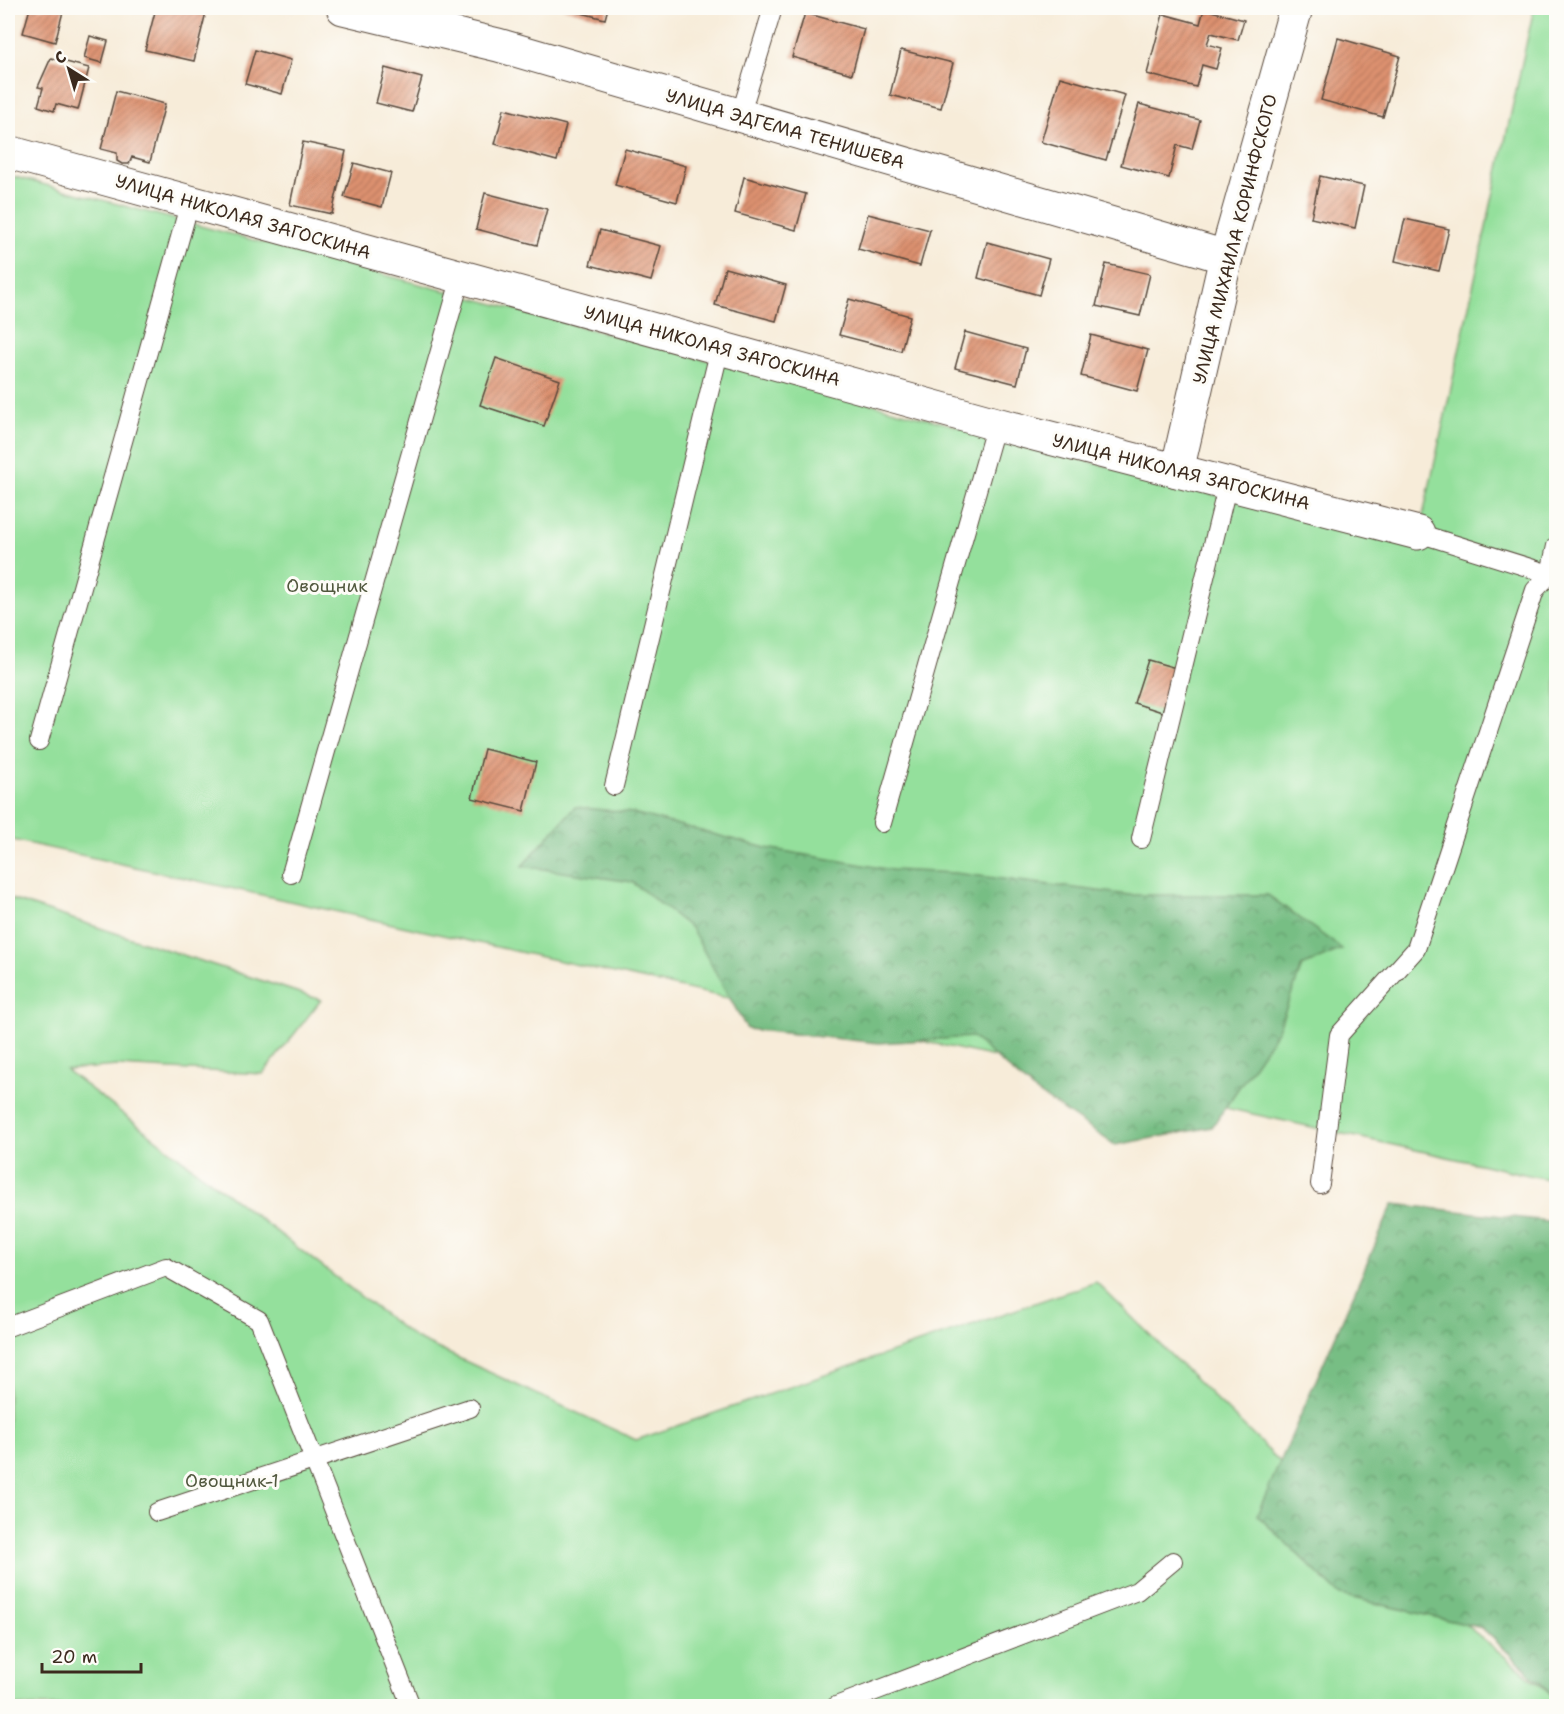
<svg xmlns="http://www.w3.org/2000/svg" width="1564" height="1714" font-family="'Shantell Sans',sans-serif">
<style>
.green{fill:#94e09c;stroke:#68855d;stroke-width:1.5}
.forest{fill:url(#forest-crowns);stroke:#597451;stroke-width:1.5}
.building{fill:url(#building-hatch)}
.lines{fill:none;stroke-linecap:round;stroke-linejoin:round}
.lane-casing{stroke:#57473a;stroke-width:20}
.street-casing{stroke:#57473a;stroke-width:35}
.lane{stroke:#fff;stroke-width:18}
.street{stroke:#fff;stroke-width:33}
.labels{text-anchor:middle;stroke-width:6;stroke-linejoin:round;paint-order:stroke}
.street-label{font-size:18px;fill:#3b2a1e;stroke:#fdfcf7}
.park-label{font-size:18px;fill:#51583e;stroke:#fdfcf7}
</style>
<defs>
<pattern id="forest-crowns" width="20" height="18" patternUnits="userSpaceOnUse" patternTransform="scale(1.5)"><rect width="20" height="18" fill="#77be84"/><path d="M2 6a3 3 0 1 1 6 0M12 15a3 3 0 1 1 6 0" fill="none" stroke="#639b6b"/></pattern>
<pattern id="building-hatch" width="6" height="6" patternUnits="userSpaceOnUse" patternTransform="scale(1.5)"><rect width="6" height="6" fill="#dd9170"/><path d="M-1 1l2-2M0 6l6-6M5 7l2-2" fill="none" stroke="#b4775b"/></pattern>
</defs>
<rect width="100%" height="100%" fill="#fdfcf7"/>
<filter id="ink" filterUnits="userSpaceOnUse"><feTurbulence type="fractalNoise" baseFrequency=".0167" numOctaves="2"/><feDisplacementMap in="SourceGraphic" scale="12" xChannelSelector="R" yChannelSelector="G"/><feConvolveMatrix kernelMatrix="1 2 1 2 8 2 1 2 1" color-interpolation-filters="sRGB"/></filter>
<filter id="wash" filterUnits="userSpaceOnUse"><feTurbulence type="fractalNoise" baseFrequency=".008" numOctaves="4" result="noise"/><feDisplacementMap in="SourceGraphic" scale="24" xChannelSelector="R" yChannelSelector="G"/><feGaussianBlur stdDeviation="1.35" result="paint"/><feColorMatrix in="noise" values="0 0 0 0 0 0 0 0 0 0 0 0 0 0 0 0 0 1.4 0 .05"/><feComposite in="paint" operator="in"/></filter>
<g filter="url(#wash)">
<rect width="100%" height="100%" fill="#f7ecd9"/>
<g class="green">
<polygon points="1534,8 1556,8 1556,1181 8,839 8,175 1416,548"/>
<polygon points="8,898 321,1000 263,1074 117,1066 66,1070 415,1338 636,1440 1096,1282 1354,1534 1556,1698 1556,1706 8,1706"/>
</g>
<g class="forest">
<polygon points="575,807 633,813 766,848 892,870 955,873 1130,895 1268,895 1342,949 1302,966 1278,1030 1212,1127 1115,1145 1032,1089 972,1037 879,1043 747,1029 691,928 632,882 522,866"/>
<polygon points="1393,1204 1556,1222 1556,1698 1482,1628 1340,1595 1257,1515"/>
</g>
<g id="blocks">
<g class="building">
<polygon points="30,8 64,8 55,42 23,33"/>
<polygon points="156,8 207,8 194,61 145,50"/>
<polygon points="562,8 608,8 605,19"/>
<polygon points="1204,9 1244,20 1238,40 1211,33 1207,44 1222,48 1216,69 1202,65 1196,87 1147,74 1163,14 1200,24"/>
<polygon points="805,13 864,29 852,74 792,57"/>
<polygon points="90,36 108,41 102,63 84,58"/>
<polygon points="1338,38 1400,56 1383,117 1321,100"/>
<polygon points="255,50 291,60 282,94 245,84"/>
<polygon points="901,50 953,63 941,108 890,95"/>
<polygon points="51,58 89,68 78,110 56,104 54,111 38,106 43,88 38,87"/>
<polygon points="385,68 422,78 412,112 376,103"/>
<polygon points="1060,77 1125,95 1106,160 1041,142"/>
<polygon points="116,91 165,104 150,162 132,157 129,164 122,164 117,161 117,153 101,149"/>
<polygon points="1139,104 1200,120 1192,149 1177,145 1169,178 1121,165"/>
<polygon points="504,109 566,125 557,161 495,144"/>
<polygon points="303,142 346,151 332,214 290,205"/>
<polygon points="625,149 686,166 677,202 615,185"/>
<polygon points="354,163 391,173 382,207 344,197"/>
<polygon points="1320,176 1364,186 1355,228 1311,218"/>
<polygon points="744,177 806,194 796,230 735,213"/>
<polygon points="485,193 547,209 537,245 476,229"/>
<polygon points="868,214 930,230 920,266 858,249"/>
<polygon points="1405,219 1449,229 1439,271 1395,261"/>
<polygon points="600,230 661,246 651,281 590,265"/>
<polygon points="987,242 1049,259 1039,295 978,278"/>
<polygon points="1106,264 1150,274 1140,316 1096,306"/>
<polygon points="725,268 786,285 776,321 715,305"/>
<polygon points="849,299 910,316 901,351 839,335"/>
<polygon points="965,332 1026,349 1017,384 955,368"/>
<polygon points="1091,335 1148,350 1137,391 1081,376"/>
<polygon points="496,358 560,380 544,426 480,405"/>
<polygon points="1148,660 1176,668 1162,712 1134,703"/>
<polygon points="484,749 536,762 524,811 472,798"/>
</g>
</g>
</g>
<g filter="url(#ink)">
<use href="#blocks" fill-opacity="0" stroke="#57473a" stroke-width="1.5"/>
<g class="lines">
<defs>
<g id="lane">
<polyline points="740,116 773,8"/>
<polyline points="1418,533 1556,576"/>
<polyline points="39,741 190,202"/>
<polyline points="614,786 720,348"/>
<polyline points="882,823 996,424"/>
<polyline points="1141,839 1228,483"/>
<polyline points="291,874 461,277"/>
<polyline points="1320,1184 1339,1035 1416,949 1535,590 1550,574 1556,546"/>
<polyline points="8,1327 166,1267 259,1320 411,1706"/>
<polyline points="157,1512 470,1408"/>
<polyline points="836,1706 1137,1591 1173,1561"/>
</g>
<g id="street">
<polyline points="343,8 498,45 1226,257"/>
<polyline points="8,152 996,424 1418,533"/>
<polyline points="1177,471 1226,257 1296,8"/>
</g>
</defs>
<use href="#lane" class="lane-casing"/>
<use href="#street" class="street-casing"/>
<use href="#lane" class="lane"/>
<use href="#street" class="street"/>
</g>
</g>
<g class="labels">
<g class="street-label">
<text transform="translate(785 129) rotate(16)" y="6">УЛИЦА ЭДГЕМА ТЕНИШЕВА</text>
<text transform="translate(243 217) rotate(16)" y="6">УЛИЦА НИКОЛАЯ ЗАГОСКИНА</text>
<text transform="translate(1235 239) rotate(-76)" y="6">УЛИЦА МИХАИЛА КОРИНФСКОГО</text>
<text transform="translate(712 346) rotate(15)" y="6">УЛИЦА НИКОЛАЯ ЗАГОСКИНА</text>
<text transform="translate(1181 472) rotate(14)" y="6">УЛИЦА НИКОЛАЯ ЗАГОСКИНА</text>
</g>
<g class="park-label">
<text x="327" y="592">Овощник</text>
<text x="232" y="1487">Овощник-1</text>
</g>
</g>
<rect width="1564" height="1714" fill="none" stroke="#fdfcf7" stroke-width="30"/>
<g transform="translate(69 69) rotate(323)" stroke="#fdfcf7" stroke-width="4.5" paint-order="stroke">
<path d="M0-4.5L10 22L0 15L-10 22Z" fill="#3b2a1e"/>
<text y="-9" font-size="16" font-weight="bold" text-anchor="middle" fill="#3b2a1e">С</text>
</g>
<path d="M42 1663v9h99v-9" fill="none" stroke="#3b2a1e" stroke-width="3"/>
<text x="51" y="1663" font-size="18" fill="#3b2a1e" stroke="#fdfcf7" stroke-width="4.5" paint-order="stroke">20 m</text>
</svg>
